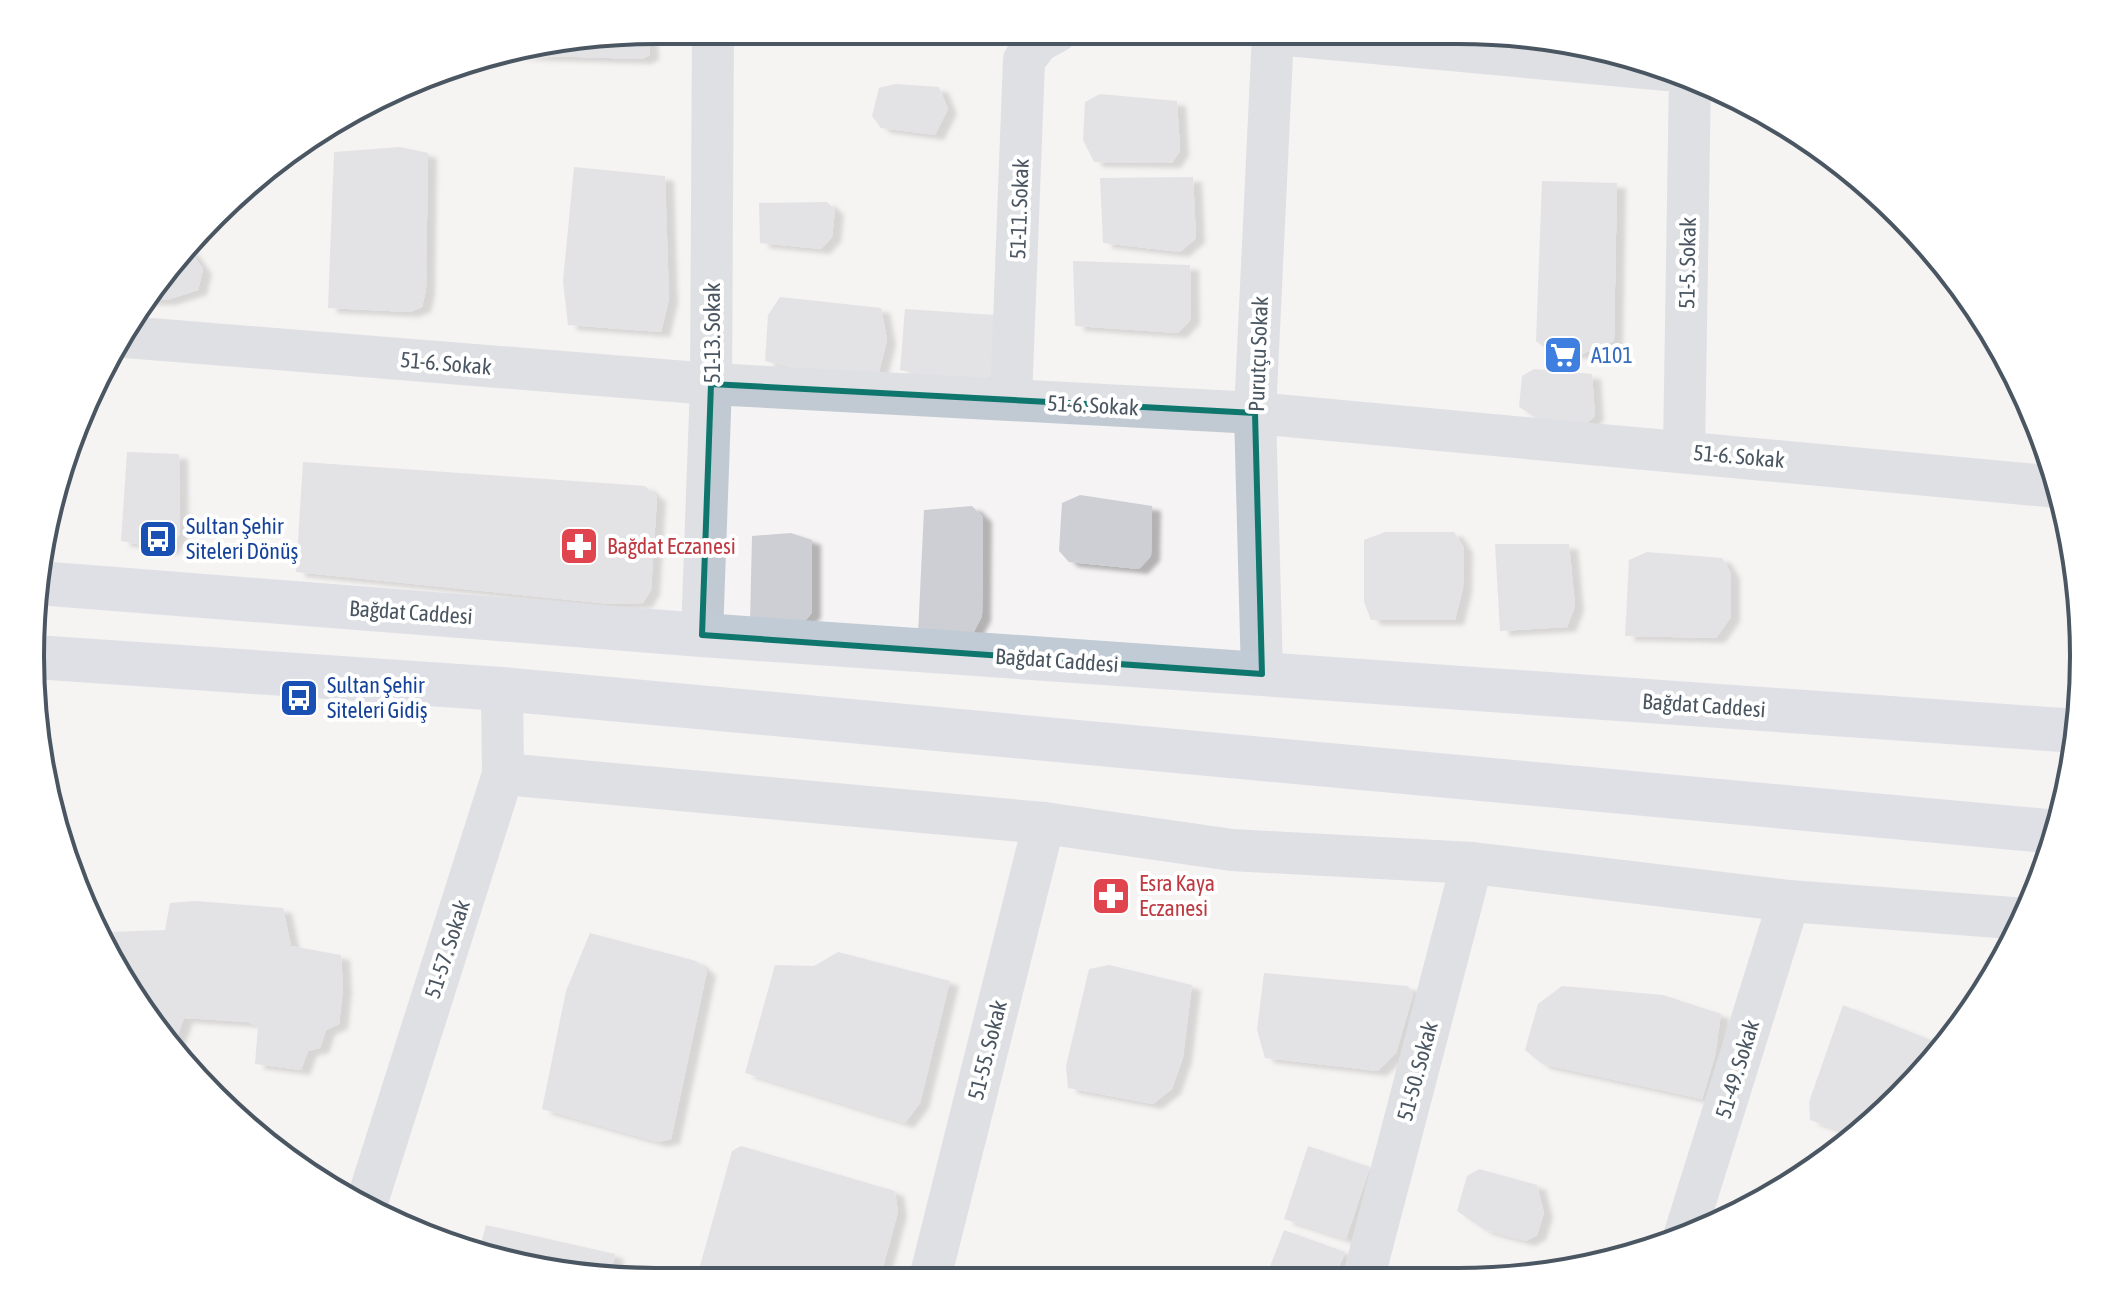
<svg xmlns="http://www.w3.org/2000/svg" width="2114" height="1312" font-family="'Asap Condensed',sans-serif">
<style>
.building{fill:#cdcfd5;filter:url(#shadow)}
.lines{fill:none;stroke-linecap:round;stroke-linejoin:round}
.street{stroke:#c1cad2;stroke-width:42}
.secondary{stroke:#c1cbd6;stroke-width:44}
.marked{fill:none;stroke:#0f766e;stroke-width:6;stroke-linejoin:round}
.labels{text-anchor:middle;stroke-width:8;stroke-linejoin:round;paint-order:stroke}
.street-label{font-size:22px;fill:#4a5661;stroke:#fff}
.shop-label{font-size:22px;fill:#366cbe;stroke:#fff;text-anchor:start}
.transit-label{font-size:22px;fill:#164399;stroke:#fff;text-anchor:start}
.health-label{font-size:22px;fill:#be3a42;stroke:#fff;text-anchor:start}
.rim{fill:none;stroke:#4a5661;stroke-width:4}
</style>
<defs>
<filter id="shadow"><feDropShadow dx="9" dy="5" stdDeviation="2" flood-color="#0004"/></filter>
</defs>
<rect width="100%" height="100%" fill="#f5f3f3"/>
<g class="building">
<polygon points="649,31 650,55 642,59 515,55"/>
<polygon points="895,84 939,87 948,109 935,135 881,128 872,116 879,88"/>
<polygon points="1100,94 1177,101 1180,151 1172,163 1094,162 1083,140 1085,102"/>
<polygon points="400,147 428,153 426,290 422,307 410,312 328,308 334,152"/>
<polygon points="574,167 665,176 669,299 661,332 568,325 563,281"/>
<polygon points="1193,177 1196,238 1180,252 1103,243 1100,178"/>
<polygon points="1542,181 1617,183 1614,341 1582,354 1549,351 1536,341"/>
<polygon points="827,202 835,210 832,237 821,249 760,243 759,203"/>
<polygon points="188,248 203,269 198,290 167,300 146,300 160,275"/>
<polygon points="1073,261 1190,265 1191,319 1178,333 1075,326"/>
<polygon points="780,297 881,308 887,340 879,372 813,372 765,361 768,315"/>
<polygon points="905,309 995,315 994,373 978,387 900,370"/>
<polygon points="1534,369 1592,374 1595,416 1587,423 1542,422 1519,407 1522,376"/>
<polygon points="127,452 179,454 180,533 169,550 121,541"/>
<polygon points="303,462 645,486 657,497 651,590 643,603 611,604 296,572"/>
<polygon points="1080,495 1152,506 1151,556 1139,569 1069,562 1059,551 1062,503"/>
<polygon points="972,506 983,517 982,616 972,635 918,634 924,510"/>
<polygon points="1385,532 1454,532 1464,548 1463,588 1455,620 1371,620 1364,602 1364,540"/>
<polygon points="791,533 812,540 812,613 796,630 750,623 752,536"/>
<polygon points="1495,544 1569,544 1575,606 1567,627 1500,631"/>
<polygon points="1647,552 1722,558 1731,573 1731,617 1716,638 1625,636 1629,560"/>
<polygon points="195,901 283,908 291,946 341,955 343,989 339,1024 326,1030 320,1048 308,1051 301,1070 255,1064 258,1026 247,1022 184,1018 174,1045 135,1003 107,942 109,932 165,930 170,903"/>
<polygon points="590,933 696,961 707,971 671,1139 658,1142 542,1109 566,991"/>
<polygon points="838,952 950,981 920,1103 905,1123 745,1073 775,965 814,966"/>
<polygon points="1109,965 1192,985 1183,1057 1172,1089 1153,1104 1068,1088 1066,1066 1089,969"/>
<polygon points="1264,973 1408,986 1413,995 1396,1053 1378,1071 1265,1058 1257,1030"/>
<polygon points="1562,986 1663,995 1721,1014 1715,1056 1702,1099 1542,1064 1525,1050 1538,1004"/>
<polygon points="1843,1005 1931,1040 1924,1070 1870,1127 1858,1136 1810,1120 1809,1102"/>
<polygon points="741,1146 895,1191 898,1212 880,1278 697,1277 732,1151"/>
<polygon points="1308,1146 1370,1167 1346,1239 1284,1219"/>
<polygon points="1479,1169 1537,1185 1544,1213 1537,1235 1526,1241 1485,1230 1457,1211 1467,1176"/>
<polygon points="486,1225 615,1254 610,1277 575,1277 479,1251"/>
<polygon points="1284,1230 1345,1252 1334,1280 1265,1280"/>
</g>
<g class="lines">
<g class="street">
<polyline points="1276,34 1667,70"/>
<polyline points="126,337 711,384 1255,413 2058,487"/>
<polyline points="1011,400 1024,60 1038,42 1056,32"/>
<polyline points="1684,451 1690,76"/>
<polyline points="702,635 711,384 713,30"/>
<polyline points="1262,674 1255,413 1273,34"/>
<polyline points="503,774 1044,823 1232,850 1472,863 1789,901 2025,919"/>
<polyline points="366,1205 503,774 502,689"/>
<polyline points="1684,1237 1789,901"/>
<polyline points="930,1278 1044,823"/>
<polyline points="1363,1280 1472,863"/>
</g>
<g class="secondary">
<polyline points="38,583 702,635 2077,731"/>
<polyline points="35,657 502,689 2057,832"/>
</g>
</g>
<path d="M0 0H2114V1312H0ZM711 384 1255 413 1262 674 702 635Z" fill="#f5f3f3" fill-opacity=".55" fill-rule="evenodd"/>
<path class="marked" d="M711 384 1255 413 1262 674 702 635Z"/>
<defs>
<symbol id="supermarket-square" viewBox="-11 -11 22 22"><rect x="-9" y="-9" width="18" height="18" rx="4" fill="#3f7fe0" stroke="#fff"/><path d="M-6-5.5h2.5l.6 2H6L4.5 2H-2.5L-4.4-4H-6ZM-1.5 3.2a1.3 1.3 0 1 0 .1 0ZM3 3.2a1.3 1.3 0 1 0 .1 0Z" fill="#fff"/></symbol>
<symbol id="bus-square" viewBox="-11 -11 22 22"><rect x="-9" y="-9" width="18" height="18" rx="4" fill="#1a4fb4" stroke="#fff"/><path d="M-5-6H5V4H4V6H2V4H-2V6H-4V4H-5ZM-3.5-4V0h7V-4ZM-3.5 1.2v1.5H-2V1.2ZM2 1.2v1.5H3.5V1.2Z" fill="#fff"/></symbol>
<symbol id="pharmacy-square" viewBox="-11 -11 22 22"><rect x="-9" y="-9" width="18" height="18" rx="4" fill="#e0444e" stroke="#fff"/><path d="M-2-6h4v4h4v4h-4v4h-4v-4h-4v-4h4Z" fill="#fff"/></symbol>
</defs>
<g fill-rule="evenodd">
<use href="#supermarket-square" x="1541" y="333" width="44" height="44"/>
<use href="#bus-square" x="136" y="517" width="44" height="44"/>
<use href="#pharmacy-square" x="557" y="524" width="44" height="44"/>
<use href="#bus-square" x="277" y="676" width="44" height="44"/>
<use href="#pharmacy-square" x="1089" y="874" width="44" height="44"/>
</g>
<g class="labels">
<g class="street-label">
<text transform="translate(1019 209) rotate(-88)" y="8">51-11. Sokak</text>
<text transform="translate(1687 263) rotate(-89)" y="8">51-5. Sokak</text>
<text transform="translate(712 333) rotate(-90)" y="8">51-13. Sokak</text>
<text transform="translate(1258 354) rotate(-88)" y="8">Purutçu Sokak</text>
<text transform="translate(446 363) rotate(5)" y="8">51-6. Sokak</text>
<text transform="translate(1093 405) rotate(3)" y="8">51-6. Sokak</text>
<text transform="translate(1739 456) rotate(5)" y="8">51-6. Sokak</text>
<text transform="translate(411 612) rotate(4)" y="8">Bağdat Caddesi</text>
<text transform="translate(1057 660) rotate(4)" y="8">Bağdat Caddesi</text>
<text transform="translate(1704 705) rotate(4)" y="8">Bağdat Caddesi</text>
<text transform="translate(447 949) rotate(-72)" y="8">51-57. Sokak</text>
<text transform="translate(987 1050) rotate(-76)" y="8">51-55. Sokak</text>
<text transform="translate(1737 1069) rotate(-73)" y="8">51-49. Sokak</text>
<text transform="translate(1417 1071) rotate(-75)" y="8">51-50. Sokak</text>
</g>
<g class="shop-label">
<text x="1591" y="363">A101</text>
</g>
<g class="transit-label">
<text x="186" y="534">Sultan Şehir<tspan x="186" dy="25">Siteleri Dönüş</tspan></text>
<text x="327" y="693">Sultan Şehir<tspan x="327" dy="25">Siteleri Gidiş</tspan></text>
</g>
<g class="health-label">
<text x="607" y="554">Bağdat Eczanesi</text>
<text x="1139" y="891">Esra Kaya<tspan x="1139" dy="25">Eczanesi</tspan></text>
</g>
</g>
<path d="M0 0H2114V1312H0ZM656 44H1458A612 612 0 0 1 2070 656V656A612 612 0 0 1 1458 1268H656A612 612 0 0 1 44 656V656A612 612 0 0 1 656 44Z" fill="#fff" fill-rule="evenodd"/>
<path class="rim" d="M656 44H1458A612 612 0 0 1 2070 656V656A612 612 0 0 1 1458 1268H656A612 612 0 0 1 44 656V656A612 612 0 0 1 656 44Z"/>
</svg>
